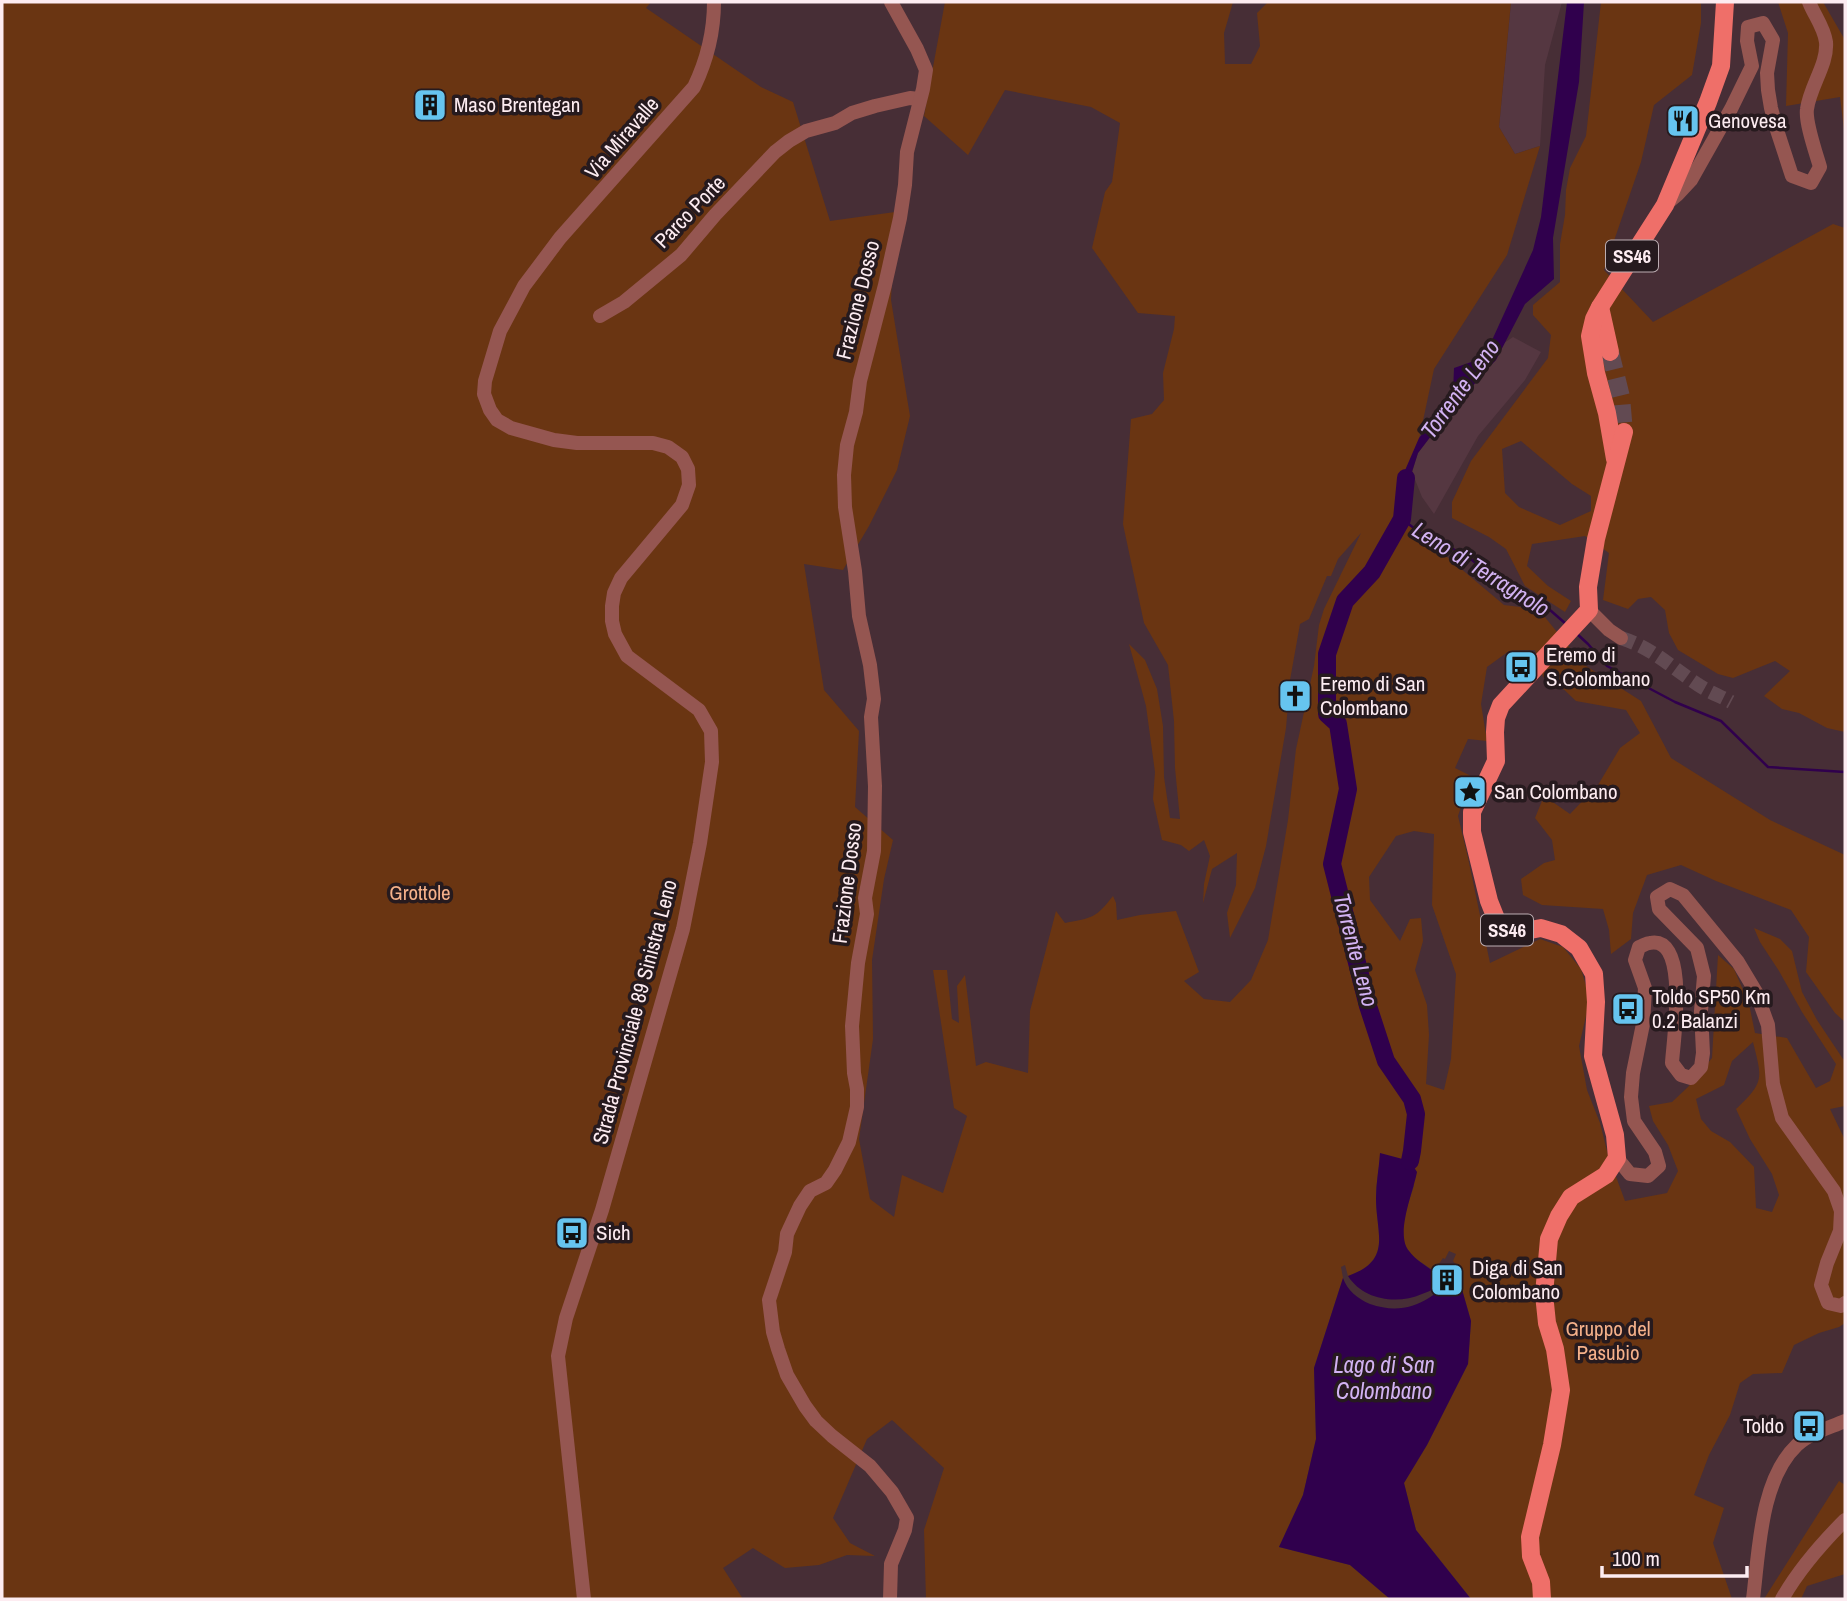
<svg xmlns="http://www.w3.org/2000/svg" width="1847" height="1601" font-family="'Archivo Narrow',sans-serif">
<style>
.built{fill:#553741}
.green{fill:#6a3512;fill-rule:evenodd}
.water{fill:#30004d}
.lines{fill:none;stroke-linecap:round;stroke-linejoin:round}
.stream{stroke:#30004d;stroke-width:2.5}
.river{stroke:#30004d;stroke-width:18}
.minor-tunnel{stroke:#624a52;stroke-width:14;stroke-dasharray:14 7;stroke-linecap:butt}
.major-tunnel{stroke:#624a52;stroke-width:18;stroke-dasharray:18 9;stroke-linecap:butt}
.minor{stroke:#955651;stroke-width:14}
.major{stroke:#ef6f69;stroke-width:18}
.labels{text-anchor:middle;stroke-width:7;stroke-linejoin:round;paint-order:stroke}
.shield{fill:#261a1e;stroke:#bcadb2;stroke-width:2}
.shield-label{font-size:19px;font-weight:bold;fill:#fdecf1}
.poi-label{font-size:21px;fill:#fdecf1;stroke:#261a1e;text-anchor:start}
.street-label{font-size:21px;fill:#fdecf1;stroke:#261a1e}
.park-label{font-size:21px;fill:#f5b18a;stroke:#261a1e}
.water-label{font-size:23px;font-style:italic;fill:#d2b2f2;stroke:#261a1e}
</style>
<rect width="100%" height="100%" fill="#472e36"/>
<g class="built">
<polygon points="1511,2 1562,2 1545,65 1540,146 1515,154 1499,127"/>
<polygon points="1513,337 1541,352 1525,380 1478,436 1434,514 1422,497 1412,472 1418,453 1454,406 1461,401 1483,373 1496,360 1504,343"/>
</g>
<g class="green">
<path d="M2 2H651L646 8 761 87 793 102 830 221 895 212 891 300 910 416 897 470 869 526 843 570 804 564 824 690 859 731 855 807 893 840 884 879 872 960 873 1039 859 1139 870 1199 894 1217 902 1175 943 1193 967 1116 954 1108 933 970H947L952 1019 959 1023 957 986 965 975 976 1066 986 1062 1028 1073 1030 1011 1056 911 1065 923C1092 918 1096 918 1113 896L1116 903 1117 920 1140 915 1176 911 1199 972 1184 981 1204 999 1230 1002 1251 980 1268 940 1288 820 1296 749 1314 666 1319 625 1324 609 1361 533 1338 559 1331 576H1327L1309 619 1300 624 1290 680 1286 728 1266 846 1255 888 1230 938 1227 913 1236 885 1237 853 1212 869 1203 903 1204 884 1210 856 1204 840 1189 851 1181 845 1162 840 1153 799 1155 772 1146 706 1129 644 1145 660 1157 689 1163 726 1164 777 1170 818 1180 819 1175 768 1174 721 1168 665 1144 623 1123 524 1131 419 1152 414 1164 400 1163 373 1174 329 1175 316 1138 313 1092 248 1105 192 1112 182 1120 123 1091 107 1005 90 968 155 924 116 945 2H1233L1224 33 1225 64H1251L1260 46 1257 13 1268 2H1511L1499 127 1515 154 1540 146 1507 255 1434 369 1402 519 1504 605 1520 607 1544 616 1583 664 1641 701 1671 758 1770 820 1845 855V1022L1835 1013 1806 972 1809 937 1791 910 1716 881 1681 865 1647 875 1633 913 1631 939 1611 954 1609 930 1603 909 1542 905 1523 895 1521 879 1544 863 1555 860 1552 840 1535 818 1544 796 1570 814 1598 785 1620 748 1640 733 1626 710 1576 701 1556 682 1543 677 1535 650 1509 651 1487 667 1481 704 1487 741 1468 739 1455 768 1471 776 1458 816 1468 858 1490 963 1540 939 1563 947 1581 969 1590 999 1579 1046 1587 1090 1600 1123 1608 1155 1625 1201 1667 1193 1678 1171 1668 1145 1653 1121 1649 1106 1672 1102 1688 1087 1712 1058 1718 955 1734 969 1749 1004 1755 1033 1787 1038 1816 1088 1830 1081 1836 1064 1802 1012 1779 971 1760 942 1754 928 1780 939 1792 951 1802 992 1817 1020 1843 1059H1845V1106L1830 1109 1845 1140V1323L1839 1327 1819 1333 1794 1345 1782 1373 1753 1374 1740 1383 1730 1415 1709 1455 1694 1495 1724 1508 1713 1543 1732 1599H1471L1416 1530 1404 1483 1427 1445 1468 1364 1471 1321 1457 1272 1459 1268 1453 1261 1456 1254 1449 1251 1445 1259 1443 1258 1434 1271C1426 1265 1414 1259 1408 1250 1396 1234 1408 1204 1414 1186L1394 1158 1381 1154C1379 1168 1376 1183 1376 1198 1376 1234 1393 1260 1348 1276L1345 1265 1341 1267 1343 1278 1314 1368 1316 1439 1303 1495 1279 1547 1350 1565 1390 1599H926L924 1530 944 1468 892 1420 867 1439 833 1518 850 1543 875 1556 847 1555 819 1565 785 1568 753 1548 723 1568 743 1599H2ZM1414 831 1434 834 1432 905 1456 974 1451 1059 1444 1090 1426 1084 1429 1035 1427 1005 1415 970 1423 941 1421 918 1410 919 1400 941 1370 900 1369 877 1396 836ZM1753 1042C1762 1078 1765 1082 1736 1109L1750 1139 1772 1174 1779 1195 1772 1212 1756 1208 1754 1167 1730 1142 1711 1131 1701 1119 1696 1099 1724 1085 1732 1061Z"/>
<path d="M1601 2H1701V23L1692 75 1654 105 1641 162 1604 270 1653 322 1833 224 1845 228V732L1827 728 1799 713 1782 709 1764 696 1790 671 1775 661 1733 678 1718 674 1678 650 1669 633 1665 610 1651 597 1638 599 1628 609 1603 600 1609 553 1585 536 1532 544 1527 566 1548 586 1571 601 1565 612 1525 586 1506 549 1489 537 1452 518V502L1471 461 1548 358 1551 335 1533 315V305L1560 282V244L1565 215 1566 190 1570 168 1586 136ZM1521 441 1572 484 1591 496V511L1560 525 1519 507 1505 493 1502 449Z"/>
<polygon points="1778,2 1823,2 1845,40 1845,138 1840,97 1786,106 1788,33"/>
<polygon points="1839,1481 1845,1485 1845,1574 1807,1586 1801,1599 1764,1599"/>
</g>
<g class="water">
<polygon points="1567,2 1584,2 1579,82 1553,238 1554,279 1525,304 1496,360 1483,373 1461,401 1454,406 1418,453 1412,472 1410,500 1396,496 1406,468 1419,438 1443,409 1453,392 1454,368 1477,360 1493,338 1533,250 1541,217"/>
<path d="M1380 1153 1410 1161 1417 1172C1413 1193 1395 1234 1409 1251 1417 1262 1433 1270 1443 1278 1439 1287 1431 1291 1422 1294 1397 1305 1363 1300 1348 1276 1393 1260 1376 1234 1376 1198 1376 1183 1379 1168 1380 1153Z"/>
<path d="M1457 1272 1471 1321 1468 1364 1427 1445 1404 1483 1416 1530 1471 1599H1390L1350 1565 1279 1547 1303 1495 1316 1439 1314 1368 1343 1278C1347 1290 1358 1299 1370 1304 1407 1317 1434 1300 1457 1272Z"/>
</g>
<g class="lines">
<g class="stream">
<polyline points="1402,519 1419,532 1467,556 1497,580 1550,610 1566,624"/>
<polyline points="1576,633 1588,644 1607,666 1675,702 1721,721 1768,767 1845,772"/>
</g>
<polyline class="river" points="1406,478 1402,519 1372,572 1345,601 1327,654 1327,714 1338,724 1348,789 1332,864 1368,1006 1386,1061 1412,1099 1416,1114 1412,1151 1410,1161"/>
<path class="minor-tunnel" d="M1621 638C1652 648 1670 666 1697 684 1707 691 1720 696 1731 702"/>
<polyline class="major-tunnel" points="1610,352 1621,397 1624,432"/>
<g class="minor">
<path d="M1666 204 1678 194 1691 180 1731 109 1752 66 1747 41 1748 27 1763 23 1773 40 1767 73 1768 90 1771 108 1776 127 1792 176 1811 183 1820 167C1816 153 1805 122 1807 109 1810 86 1828 64 1826 42 1824 27 1814 15 1809 2"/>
<polyline points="600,316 624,302 681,255 715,215 775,152 789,141 806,131 835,123 852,113 875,106 910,98 919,99"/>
<polyline points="1589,610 1609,630 1621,638"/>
<path d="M1617 1158 1630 1174 1648 1176 1659 1166 1655 1152 1634 1121 1631 1097 1633 1073 1643 1024 1645 988 1635 960 1639 947C1643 946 1646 943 1650 943 1690 935 1673 1042 1672 1063L1681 1075 1691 1078 1701 1067 1703 1053 1701 1011 1704 976 1697 948 1659 909 1657 897 1670 889 1683 895 1738 962 1756 992 1768 1025 1773 1084 1782 1118 1834 1191 1841 1211 1840 1231 1827 1263 1821 1285 1828 1303 1841 1306 1845 1303"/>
<path d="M584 1599 558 1356 566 1318 602 1210 683 929 700 843 712 762 711 731 699 710 627 656 615 634 612 621V606L614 593 621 578 682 505 689 485 688 469 682 457 668 447 653 443H577L554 440 511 428 497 420 490 410 484 394 485 381 500 331 524 286 560 238 694 87C707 60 714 32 714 2"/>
<polyline points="890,1599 891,1564 905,1530 907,1518 892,1492 870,1466 832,1436 816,1421 805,1406 787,1375 778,1349 773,1332 769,1300 785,1252 787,1234 800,1206 810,1191 826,1183 835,1170 849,1142 857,1107 857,1089 854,1073 852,1026 858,963 867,914 865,898 874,851 875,786 871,717 874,699 870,665 859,616 855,571 845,507 844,475 847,445 856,412 860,381 885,285 900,218 905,185 907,152 923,89 926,70 917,49 891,2"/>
<path d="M1753 1599C1759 1552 1760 1480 1797 1445 1810 1433 1829 1428 1845 1421"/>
<path d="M1782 1599C1799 1569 1821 1544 1845 1520"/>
</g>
<g class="major">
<polyline points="1600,307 1610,352"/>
<polyline points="1615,459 1607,413 1596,373 1590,336 1594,319 1600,307 1665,205 1708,102 1721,66 1725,2"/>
<polyline points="1542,1599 1541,1582 1531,1556 1530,1537 1552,1445 1561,1390 1555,1349 1547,1323 1544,1294 1549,1239 1559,1216 1571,1197 1606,1175 1617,1158 1615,1135 1593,1056 1596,1002 1594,974 1579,948 1561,934 1541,928 1513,933 1499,926 1489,901 1472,832 1472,812 1496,761 1495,732 1496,718 1501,705 1589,610 1588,587 1596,539 1624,432"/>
</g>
</g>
<defs>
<symbol id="building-square" viewBox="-11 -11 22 22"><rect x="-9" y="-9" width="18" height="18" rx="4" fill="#66c4ef" stroke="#261a1e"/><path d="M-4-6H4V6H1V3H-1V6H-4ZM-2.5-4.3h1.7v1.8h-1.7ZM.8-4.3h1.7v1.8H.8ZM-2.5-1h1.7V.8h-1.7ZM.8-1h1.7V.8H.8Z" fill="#111"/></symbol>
<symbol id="restaurant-square" viewBox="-11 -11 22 22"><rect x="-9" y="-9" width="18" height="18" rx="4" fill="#66c4ef" stroke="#261a1e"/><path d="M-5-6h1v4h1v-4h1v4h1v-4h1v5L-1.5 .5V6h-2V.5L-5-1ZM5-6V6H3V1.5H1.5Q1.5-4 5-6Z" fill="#111"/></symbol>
<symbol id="bus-square" viewBox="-11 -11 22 22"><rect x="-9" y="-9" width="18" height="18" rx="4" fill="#66c4ef" stroke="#261a1e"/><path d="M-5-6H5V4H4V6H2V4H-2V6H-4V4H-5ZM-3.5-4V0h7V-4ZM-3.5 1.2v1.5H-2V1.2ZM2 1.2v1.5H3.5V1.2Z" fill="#111"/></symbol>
<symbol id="church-square" viewBox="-11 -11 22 22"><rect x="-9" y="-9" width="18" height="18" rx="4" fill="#66c4ef" stroke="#261a1e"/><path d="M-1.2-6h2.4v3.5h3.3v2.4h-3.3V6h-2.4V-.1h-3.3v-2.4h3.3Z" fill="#111"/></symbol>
<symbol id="sight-square" viewBox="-11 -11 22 22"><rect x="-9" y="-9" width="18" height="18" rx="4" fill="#66c4ef" stroke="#261a1e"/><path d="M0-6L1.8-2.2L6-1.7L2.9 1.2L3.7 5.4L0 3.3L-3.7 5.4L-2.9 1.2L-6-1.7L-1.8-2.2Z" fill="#111"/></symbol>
</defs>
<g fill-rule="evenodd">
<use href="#building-square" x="411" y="86" width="38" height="38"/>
<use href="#restaurant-square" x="1664" y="102" width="38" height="38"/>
<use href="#bus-square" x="1502" y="648" width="38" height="38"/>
<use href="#church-square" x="1276" y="677" width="38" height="38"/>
<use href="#sight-square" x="1451" y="773" width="38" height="38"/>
<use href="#bus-square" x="1609" y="990" width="38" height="38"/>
<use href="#bus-square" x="553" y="1214" width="38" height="38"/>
<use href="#building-square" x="1428" y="1261" width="38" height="38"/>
<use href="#bus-square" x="1790" y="1407" width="38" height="38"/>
</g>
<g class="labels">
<g class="shield">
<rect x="1606" y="240.5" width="52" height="31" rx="5"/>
<rect x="1481" y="914.5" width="52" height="31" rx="5"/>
</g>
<g class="shield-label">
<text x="1632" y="263">SS46</text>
<text x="1507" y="937">SS46</text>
</g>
<g class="poi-label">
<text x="454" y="112">Maso Brentegan</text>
<text x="1708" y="128">Genovesa</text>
<text x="1546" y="662">Eremo di<tspan x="1546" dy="24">S.Colombano</tspan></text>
<text x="1320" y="691">Eremo di San<tspan x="1320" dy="24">Colombano</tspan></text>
<text x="1494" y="799">San Colombano</text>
<text x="1652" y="1004">Toldo SP50 Km<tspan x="1652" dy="24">0.2 Balanzi</tspan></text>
<text x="596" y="1240">Sich</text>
<text x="1472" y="1275">Diga di San<tspan x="1472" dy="24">Colombano</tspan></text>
<text x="1784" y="1433" text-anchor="end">Toldo</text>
</g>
<g class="street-label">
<text transform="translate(622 138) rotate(-49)" y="7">Via Miravalle</text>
<text transform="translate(690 212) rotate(-46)" y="7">Parco Porte</text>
<text transform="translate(858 300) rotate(-76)" y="7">Frazione Dosso</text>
<text transform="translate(847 883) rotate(-83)" y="7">Frazione Dosso</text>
<text transform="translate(635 1012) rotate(-75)" y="7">Strada Provinciale 89 Sinistra Leno</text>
</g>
<g class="park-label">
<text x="420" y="900">Grottole</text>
<text x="1608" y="1336">Gruppo del<tspan x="1608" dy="24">Pasubio</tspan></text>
</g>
<g class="water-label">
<text transform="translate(1460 389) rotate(-54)" y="8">Torrente Leno</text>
<text transform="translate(1481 569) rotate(32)" y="8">Leno di Terragnolo</text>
<text transform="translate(1356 950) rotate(75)" y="8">Torrente Leno</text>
<text x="1384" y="1373">Lago di San<tspan x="1384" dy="26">Colombano</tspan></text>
</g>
</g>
<rect width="1847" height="1601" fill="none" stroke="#fdecf1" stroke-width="7"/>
<path d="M1602 1566v10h145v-10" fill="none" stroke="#fdecf1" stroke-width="3.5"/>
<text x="1612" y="1566" font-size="21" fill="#fdecf1" stroke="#261a1e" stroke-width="5" paint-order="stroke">100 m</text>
</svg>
